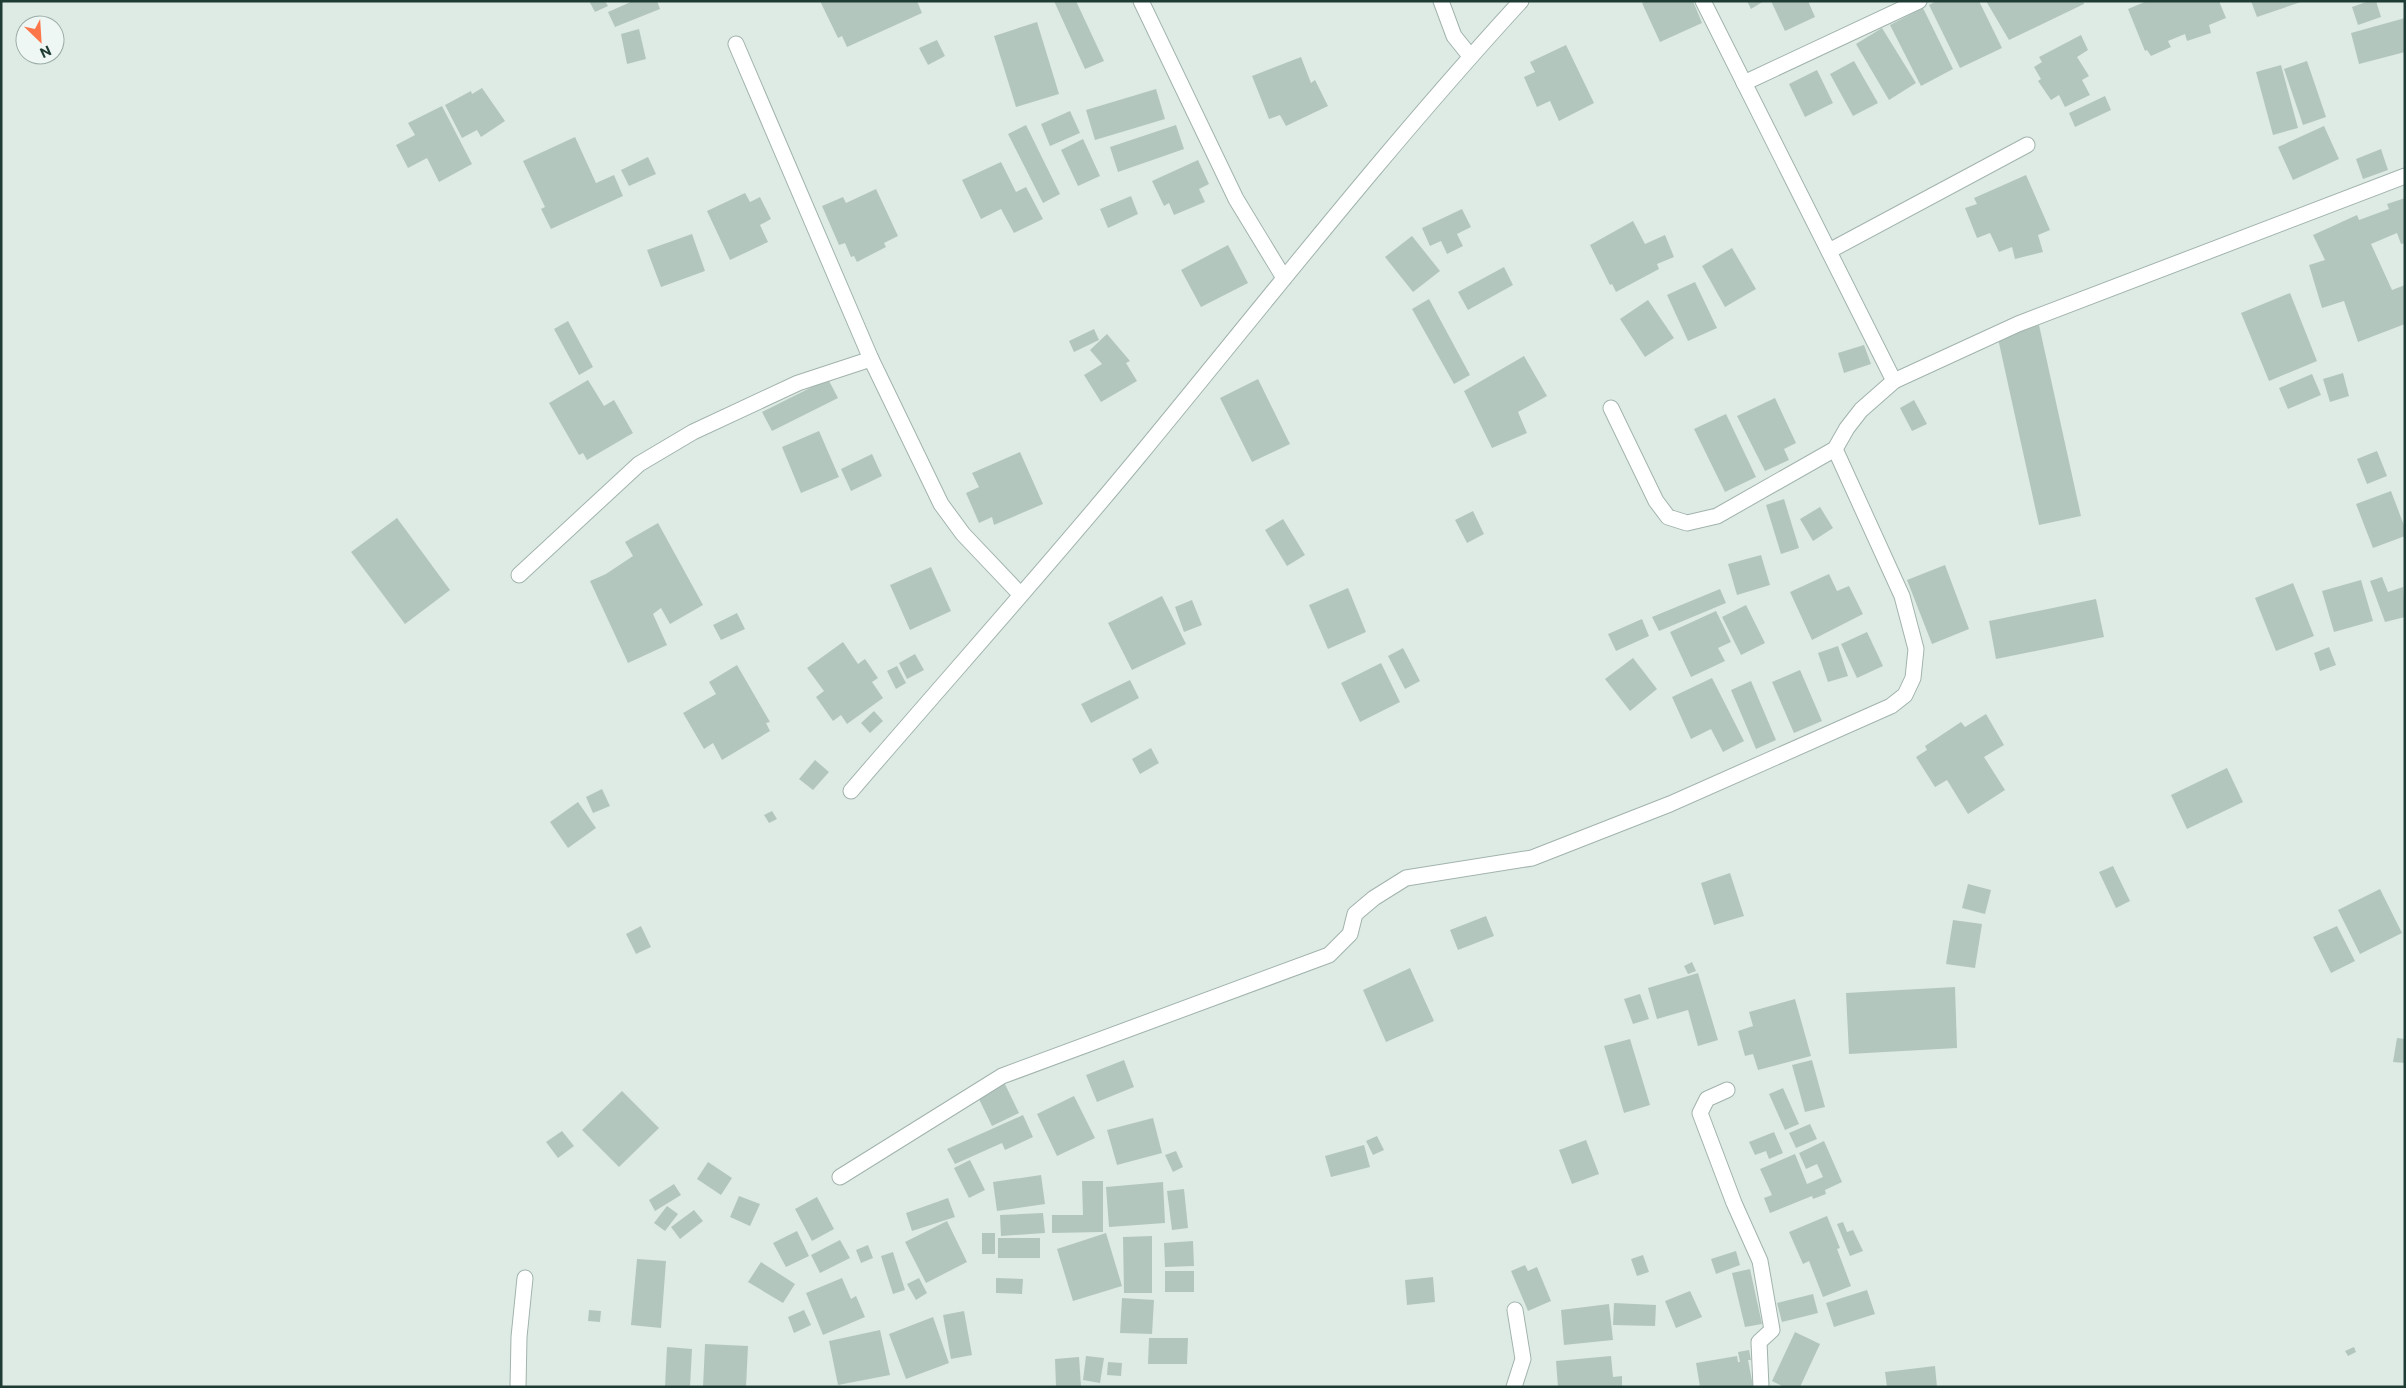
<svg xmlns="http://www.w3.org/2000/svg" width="2406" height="1388" font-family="Commissioner,sans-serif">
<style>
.building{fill:#b3c6be}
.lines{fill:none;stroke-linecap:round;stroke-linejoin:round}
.minor-casing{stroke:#a1b3ac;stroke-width:17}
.minor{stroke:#fff;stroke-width:15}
</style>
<rect width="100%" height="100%" fill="#deebe5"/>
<g class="building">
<polygon points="589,1 605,1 608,6 595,12"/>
<polygon points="633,1 657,1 660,9 615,27 608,12"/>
<polygon points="820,1 917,1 922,13 847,47 842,36 838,38"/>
<polygon points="1054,1 1076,1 1104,61 1085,69"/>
<polygon points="1645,1 1693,1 1702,23 1660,42 1642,3"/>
<polygon points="1747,1 1764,1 1751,9"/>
<polygon points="1771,1 1808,1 1815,17 1785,31"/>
<polygon points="1937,1 1979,1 2002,48 1960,68 1929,5"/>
<polygon points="1986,1 2083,1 2084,4 2009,40"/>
<polygon points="2147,1 2219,1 2226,18 2209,25 2211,33 2187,41 2185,34 2168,41 2171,47 2151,56 2147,50 2145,51 2128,9"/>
<polygon points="2251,1 2301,1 2301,2 2257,17"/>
<polygon points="2369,1 2376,1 2381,17 2358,25 2352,7"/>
<polygon points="1923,8 1953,69 1921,86 1890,25"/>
<polygon points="2405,18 2405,52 2359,64 2351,33"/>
<polygon points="1037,22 1059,94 1016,107 994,36"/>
<polygon points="1882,28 1916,83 1889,100 1856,44"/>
<polygon points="639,29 646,59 627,64 621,34"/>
<polygon points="2081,35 2088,50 2077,57 2089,76 2082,80 2090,95 2065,107 2059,95 2051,100 2038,81 2041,79 2034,67 2042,62 2039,57"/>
<polygon points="937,40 945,56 928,65 919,48"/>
<polygon points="1566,45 1594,103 1559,121 1550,101 1537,107 1524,77 1535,72 1530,62"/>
<polygon points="1301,57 1311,83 1315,80 1328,106 1286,126 1280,115 1269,119 1252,76"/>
<polygon points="1854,61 1878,103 1853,116 1830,74"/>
<polygon points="2307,61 2326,117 2303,125 2284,69"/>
<polygon points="2281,65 2298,128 2273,135 2256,72"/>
<polygon points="1817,70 1833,103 1805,117 1789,84"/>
<polygon points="482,88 505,121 481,137 477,130 462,138 445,105 471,91 472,94"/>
<polygon points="1156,89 1165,119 1095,140 1086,110"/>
<polygon points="2105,96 2111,110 2075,127 2069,113"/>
<polygon points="442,106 472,164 439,182 427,158 408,168 396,145 415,135 408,123"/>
<polygon points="1070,111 1080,133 1050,146 1041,124"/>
<polygon points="1026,125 1060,194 1043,203 1008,134"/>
<polygon points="1176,125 1184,149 1118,172 1110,147"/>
<polygon points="2324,126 2339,159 2293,180 2278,147"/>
<polygon points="575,137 596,183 614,175 623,196 551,229 541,209 545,207 523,161"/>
<polygon points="1083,139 1100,176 1078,186 1061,150"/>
<polygon points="2381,149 2388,170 2363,179 2356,159"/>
<polygon points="648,157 656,174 629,186 621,170"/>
<polygon points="1198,160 1209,184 1199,189 1205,202 1174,215 1169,203 1164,206 1152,181"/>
<polygon points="1001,162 1016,192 1026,187 1043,219 1014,233 1001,209 981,219 962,180"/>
<polygon points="2026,175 2050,230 2038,235 2043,252 2015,259 2012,247 1999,252 1990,233 1977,238 1965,208 1977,204 1974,198"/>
<polygon points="876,189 898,236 884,243 886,247 857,262 854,256 851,257 845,243 839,245 822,206 843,197 846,203"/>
<polygon points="745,193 750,202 760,197 771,219 760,225 768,242 730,260 707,211"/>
<polygon points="1131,196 1138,214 1108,228 1100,209"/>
<polygon points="2405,198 2405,243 2401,244 2397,233 2371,244 2392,290 2405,285 2405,324 2358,342 2344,301 2322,308 2309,265 2325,260 2313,235 2357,215 2359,220 2389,209 2387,204"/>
<polygon points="1462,209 1471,227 1457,234 1463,246 1447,254 1441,241 1430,246 1422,228"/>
<polygon points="1633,221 1645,244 1665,235 1674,257 1657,264 1659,269 1616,292 1612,284 1610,285 1590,245"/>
<polygon points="692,234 705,271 661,287 647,250"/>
<polygon points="1412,236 1440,271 1413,292 1385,257"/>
<polygon points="1228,245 1248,283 1201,307 1181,270"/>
<polygon points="1732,248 1756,289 1725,307 1702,266"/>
<polygon points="1504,267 1513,285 1468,310 1458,292"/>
<polygon points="1695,282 1717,328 1688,341 1667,295"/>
<polygon points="2290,293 2317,361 2269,381 2241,313"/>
<polygon points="1429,299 1470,375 1454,384 1412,309"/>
<polygon points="1648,300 1674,338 1645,357 1620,319"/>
<polygon points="568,321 593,367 579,375 554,329"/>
<polygon points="2039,325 2081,516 2039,525 1997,334"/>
<polygon points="1094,329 1099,340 1074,352 1069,341"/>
<polygon points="1107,334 1130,361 1126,363 1137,381 1101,402 1084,375 1102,364 1090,350"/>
<polygon points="1864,345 1871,364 1844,373 1838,353"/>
<polygon points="1524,356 1547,396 1518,412 1527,433 1492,448 1464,391"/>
<polygon points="2343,373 2349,396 2330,402 2323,379"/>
<polygon points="2312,374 2321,395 2288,409 2279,388"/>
<polygon points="828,379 838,398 772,431 762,412"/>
<polygon points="1258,379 1290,444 1252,462 1220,398"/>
<polygon points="588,380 604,406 614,400 633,433 587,460 583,453 579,455 549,403"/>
<polygon points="1775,398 1796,443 1784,449 1789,460 1765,471 1737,416"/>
<polygon points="1914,400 1927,424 1912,431 1900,408"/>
<polygon points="1726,414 1756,477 1725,492 1694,429"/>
<polygon points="819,431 839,477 801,493 782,447"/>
<polygon points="2377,451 2387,476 2367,484 2357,459"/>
<polygon points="1020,452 1043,504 994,525 992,517 979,523 966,493 979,487 972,473"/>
<polygon points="872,454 882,476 851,491 841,469"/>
<polygon points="2391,491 2405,528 2405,536 2373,548 2356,504"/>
<polygon points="1784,499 1799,548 1781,554 1766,505"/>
<polygon points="1820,507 1833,528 1813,541 1800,519"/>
<polygon points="1473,511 1484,534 1467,543 1455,520"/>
<polygon points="397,518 450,590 405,624 351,552"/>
<polygon points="1283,519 1305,555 1287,566 1265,530"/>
<polygon points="658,523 703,605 670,624 661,608 653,614 667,645 628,663 590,581 606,574 633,556 625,542"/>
<polygon points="1761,555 1770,585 1737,595 1728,564"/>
<polygon points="1945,565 1969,629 1932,644 1907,580"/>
<polygon points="931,567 951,611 910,630 890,585"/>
<polygon points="1829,574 1837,591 1849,586 1863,614 1812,640 1790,592"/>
<polygon points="2382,577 2388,592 2403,587 2405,617 2385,622 2370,581"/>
<polygon points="2361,580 2373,621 2334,632 2322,591"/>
<polygon points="2293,583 2314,636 2276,651 2255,598"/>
<polygon points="1348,588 1366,632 1328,649 1309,605"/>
<polygon points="1720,589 1726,603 1659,631 1652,617"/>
<polygon points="1162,596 1186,644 1132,670 1108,623"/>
<polygon points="2096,599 2104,637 1996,659 1989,621"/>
<polygon points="1192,600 1202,625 1184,632 1175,607"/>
<polygon points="1746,605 1765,643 1741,655 1722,617"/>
<polygon points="1716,611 1731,642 1718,648 1725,661 1691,677 1670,632"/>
<polygon points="737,613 745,629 721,640 713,625"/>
<polygon points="1642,619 1649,636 1616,651 1608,634"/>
<polygon points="1867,632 1883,666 1857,678 1841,644"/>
<polygon points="843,642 858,664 865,659 878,678 872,682 883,698 847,724 841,715 833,721 816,697 824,691 807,668"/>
<polygon points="1838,646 1848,676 1828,682 1818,653"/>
<polygon points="2329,647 2336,665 2320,671 2314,653"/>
<polygon points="1403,648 1420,681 1405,689 1388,656"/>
<polygon points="915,654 924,670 907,679 899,663"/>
<polygon points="1633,658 1657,689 1630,711 1605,679"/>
<polygon points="1381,663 1400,702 1360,722 1341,683"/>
<polygon points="737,665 770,722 766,723 770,731 722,760 713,743 704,749 683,713 716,694 709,682"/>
<polygon points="897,666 906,683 896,689 887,671"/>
<polygon points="1800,670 1822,721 1794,733 1772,682"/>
<polygon points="1712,678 1744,741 1723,752 1711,729 1691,739 1672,697"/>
<polygon points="1130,680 1139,698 1091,723 1081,704"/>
<polygon points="1751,681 1776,740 1756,749 1731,690"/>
<polygon points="874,711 883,721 870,733 861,723"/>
<polygon points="1986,714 2004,745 1984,757 2005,790 1968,814 1947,780 1935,787 1916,757 1927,750 1925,746 1961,722 1965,727"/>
<polygon points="1151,748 1159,763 1140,774 1132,759"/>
<polygon points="815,760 829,772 813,790 799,779"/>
<polygon points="2227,768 2243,802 2187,829 2171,795"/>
<polygon points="602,789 610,806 593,813 586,797"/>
<polygon points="578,802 596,828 568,848 550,822"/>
<polygon points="772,811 777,819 769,823 764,815"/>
<polygon points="2113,866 2130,901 2116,908 2099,872"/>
<polygon points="1730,873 1744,916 1714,925 1701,883"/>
<polygon points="1968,884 1991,890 1985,914 1962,908"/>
<polygon points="2380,889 2402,933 2360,954 2338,910"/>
<polygon points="1486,916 1494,936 1458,950 1450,930"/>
<polygon points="1953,920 1982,924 1975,968 1946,964"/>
<polygon points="641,926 651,947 636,954 626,934"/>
<polygon points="2337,926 2355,961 2331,973 2313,937"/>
<polygon points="1692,962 1696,971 1688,974 1684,966"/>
<polygon points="1410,968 1434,1021 1386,1042 1363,990"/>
<polygon points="1698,973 1718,1040 1698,1046 1688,1010 1657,1019 1648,988"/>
<polygon points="1955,987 1957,1048 1849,1054 1846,993"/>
<polygon points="1640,994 1649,1019 1633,1024 1624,999"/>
<polygon points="1795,999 1811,1056 1758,1070 1753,1054 1745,1056 1738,1031 1753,1026 1749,1012"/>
<polygon points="2397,1038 2405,1039 2405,1063 2393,1062"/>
<polygon points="1630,1039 1650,1105 1624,1113 1604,1046"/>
<polygon points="1124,1060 1134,1087 1097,1102 1086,1075"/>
<polygon points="1812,1060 1825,1107 1805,1112 1792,1065"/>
<polygon points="1003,1080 1019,1113 992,1126 976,1093"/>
<polygon points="1783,1088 1799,1124 1785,1130 1769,1094"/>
<polygon points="622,1091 659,1128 619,1167 582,1130"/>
<polygon points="1074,1096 1095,1138 1057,1156 1037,1114"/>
<polygon points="1023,1115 1033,1137 1005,1150 1002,1143 955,1164 947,1149"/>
<polygon points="1153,1118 1162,1153 1117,1165 1107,1130"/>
<polygon points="1810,1124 1817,1139 1796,1148 1789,1133"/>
<polygon points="562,1131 574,1146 558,1158 546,1142"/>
<polygon points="1774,1132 1783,1153 1769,1159 1766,1151 1755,1155 1749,1142"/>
<polygon points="1377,1136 1384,1150 1373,1155 1366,1141"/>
<polygon points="1586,1140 1599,1174 1572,1184 1559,1150"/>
<polygon points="1824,1141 1842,1182 1825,1190 1826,1194 1813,1199 1812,1196 1770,1213 1764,1198 1772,1195 1760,1169 1795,1154 1807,1184 1823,1177 1817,1164 1806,1169 1799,1153"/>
<polygon points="1364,1145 1370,1167 1331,1177 1325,1156"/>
<polygon points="1176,1151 1183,1167 1173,1172 1165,1155"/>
<polygon points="970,1160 985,1190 969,1198 954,1168"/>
<polygon points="708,1162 732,1178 721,1195 697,1179"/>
<polygon points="1041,1175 1045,1204 997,1211 993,1182"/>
<polygon points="1082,1181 1103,1181 1103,1232 1052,1233 1052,1215 1083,1215"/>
<polygon points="1163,1182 1165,1223 1109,1227 1106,1187"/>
<polygon points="674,1184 681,1195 655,1211 649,1200"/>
<polygon points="1184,1189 1188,1228 1172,1230 1167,1191"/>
<polygon points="739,1196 760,1204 750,1226 730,1217"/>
<polygon points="817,1197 834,1229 812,1241 795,1209"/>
<polygon points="948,1198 955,1217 912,1231 906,1213"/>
<polygon points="667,1206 678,1214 665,1231 654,1223"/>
<polygon points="694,1210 703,1221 680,1239 671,1227"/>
<polygon points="1043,1213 1045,1233 1001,1236 1000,1215"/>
<polygon points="1827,1216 1840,1248 1837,1249 1851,1286 1823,1297 1809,1261 1803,1264 1789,1232"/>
<polygon points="947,1221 967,1262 926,1283 905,1242"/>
<polygon points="1843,1222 1847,1232 1853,1230 1863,1251 1850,1256 1837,1224"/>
<polygon points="797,1231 809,1256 786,1267 773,1243"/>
<rect x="982" y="1233" width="13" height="21"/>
<polygon points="1106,1233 1122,1286 1073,1301 1057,1249"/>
<polygon points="1152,1236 1152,1293 1124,1293 1123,1237"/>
<rect x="998" y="1238" width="42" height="20"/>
<polygon points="840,1240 850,1258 820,1273 811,1255"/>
<polygon points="1193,1241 1194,1266 1165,1267 1164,1243"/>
<polygon points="868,1245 873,1258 861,1263 856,1250"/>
<polygon points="1736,1251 1740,1265 1716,1274 1711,1259"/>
<polygon points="893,1252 905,1290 893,1294 881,1256"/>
<polygon points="1643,1255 1649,1272 1637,1276 1631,1259"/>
<polygon points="637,1259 666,1261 661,1328 631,1325"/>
<polygon points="761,1262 795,1284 783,1303 748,1282"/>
<polygon points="1525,1265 1528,1271 1537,1267 1551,1301 1528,1311 1511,1271"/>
<polygon points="1750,1269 1762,1324 1745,1327 1732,1273"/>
<rect x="1165" y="1271" width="29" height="21"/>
<polygon points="1433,1277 1435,1302 1407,1305 1405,1280"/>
<polygon points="842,1278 851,1299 856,1296 865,1317 823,1335 806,1293"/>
<polygon points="919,1278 927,1293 916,1300 907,1284"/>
<polygon points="996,1278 1023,1279 1022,1294 996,1293"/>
<polygon points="1867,1290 1875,1314 1834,1327 1826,1303"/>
<polygon points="1690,1291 1702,1317 1676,1328 1665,1301"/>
<polygon points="1813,1294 1818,1313 1782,1322 1777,1303"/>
<polygon points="1122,1298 1154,1300 1152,1334 1120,1333"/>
<polygon points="1614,1303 1656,1305 1655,1326 1613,1325"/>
<polygon points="1609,1304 1613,1340 1564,1345 1561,1310"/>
<polygon points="589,1310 601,1311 600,1322 588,1321"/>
<polygon points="804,1310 811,1325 794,1333 788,1317"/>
<polygon points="964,1311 972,1355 951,1359 943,1315"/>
<polygon points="933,1317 949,1363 906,1379 889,1334"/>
<polygon points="880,1330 890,1375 838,1385 829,1341"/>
<polygon points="1795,1332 1820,1344 1800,1387 1784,1387 1772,1381"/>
<polygon points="1149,1338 1188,1338 1187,1364 1148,1364"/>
<polygon points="705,1344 748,1346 746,1387 703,1387"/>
<polygon points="667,1347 692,1349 690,1387 665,1387"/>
<polygon points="2354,1347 2356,1352 2348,1356 2345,1351"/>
<polygon points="1749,1350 1751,1360 1748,1360 1753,1386 1700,1387 1696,1363 1737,1356 1738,1362 1740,1362 1738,1352"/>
<polygon points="1086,1356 1104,1358 1100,1383 1083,1380"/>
<polygon points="1611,1356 1613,1377 1622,1376 1622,1387 1558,1387 1556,1361"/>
<polygon points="1079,1357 1081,1386 1056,1387 1055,1359"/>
<polygon points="1108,1362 1122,1363 1121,1376 1107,1375"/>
<polygon points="1935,1366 1937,1387 1887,1387 1885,1372"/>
</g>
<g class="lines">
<defs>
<g id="minor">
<polyline points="1141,1 1236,199 1284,278"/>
<polyline points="1441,1 1454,36 1470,56"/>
<polyline points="1703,1 1894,381"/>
<polyline points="736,44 871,359 941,504 963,534 1020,594"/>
<polyline points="1744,83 1919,1"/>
<polyline points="1829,251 2027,145"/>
<polyline points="1611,408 1656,501 1668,517 1687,523 1717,516 1835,449 1847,428 1861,410 1894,381 2018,324 2405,176"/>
<polyline points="519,575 639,464 693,432 798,383 871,359"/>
<path d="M851 791C947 679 1046 569 1139 456 1265 303 1387 147 1521 1"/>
<polyline points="1727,1090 1707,1099 1700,1113 1734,1203 1760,1261 1772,1330 1759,1342 1761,1387"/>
<polyline points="840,1177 1002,1076 1329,955 1350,934 1355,914 1374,898 1406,878 1532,858 1670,804 1891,706 1905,695 1913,678 1916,649 1902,596 1835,449"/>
<polyline points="518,1387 519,1337 525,1278"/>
<polyline points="1514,1387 1523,1359 1515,1310"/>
</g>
</defs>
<use href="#minor" class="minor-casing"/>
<use href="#minor" class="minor"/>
</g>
<rect width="2406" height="1388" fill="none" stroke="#1e3c34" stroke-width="5"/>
<g transform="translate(40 40) rotate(155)"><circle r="24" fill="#eef7f3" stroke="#9baca7"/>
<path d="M0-4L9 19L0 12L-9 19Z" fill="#fd764a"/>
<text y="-8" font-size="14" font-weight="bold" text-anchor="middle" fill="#1e3c34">N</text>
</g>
</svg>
